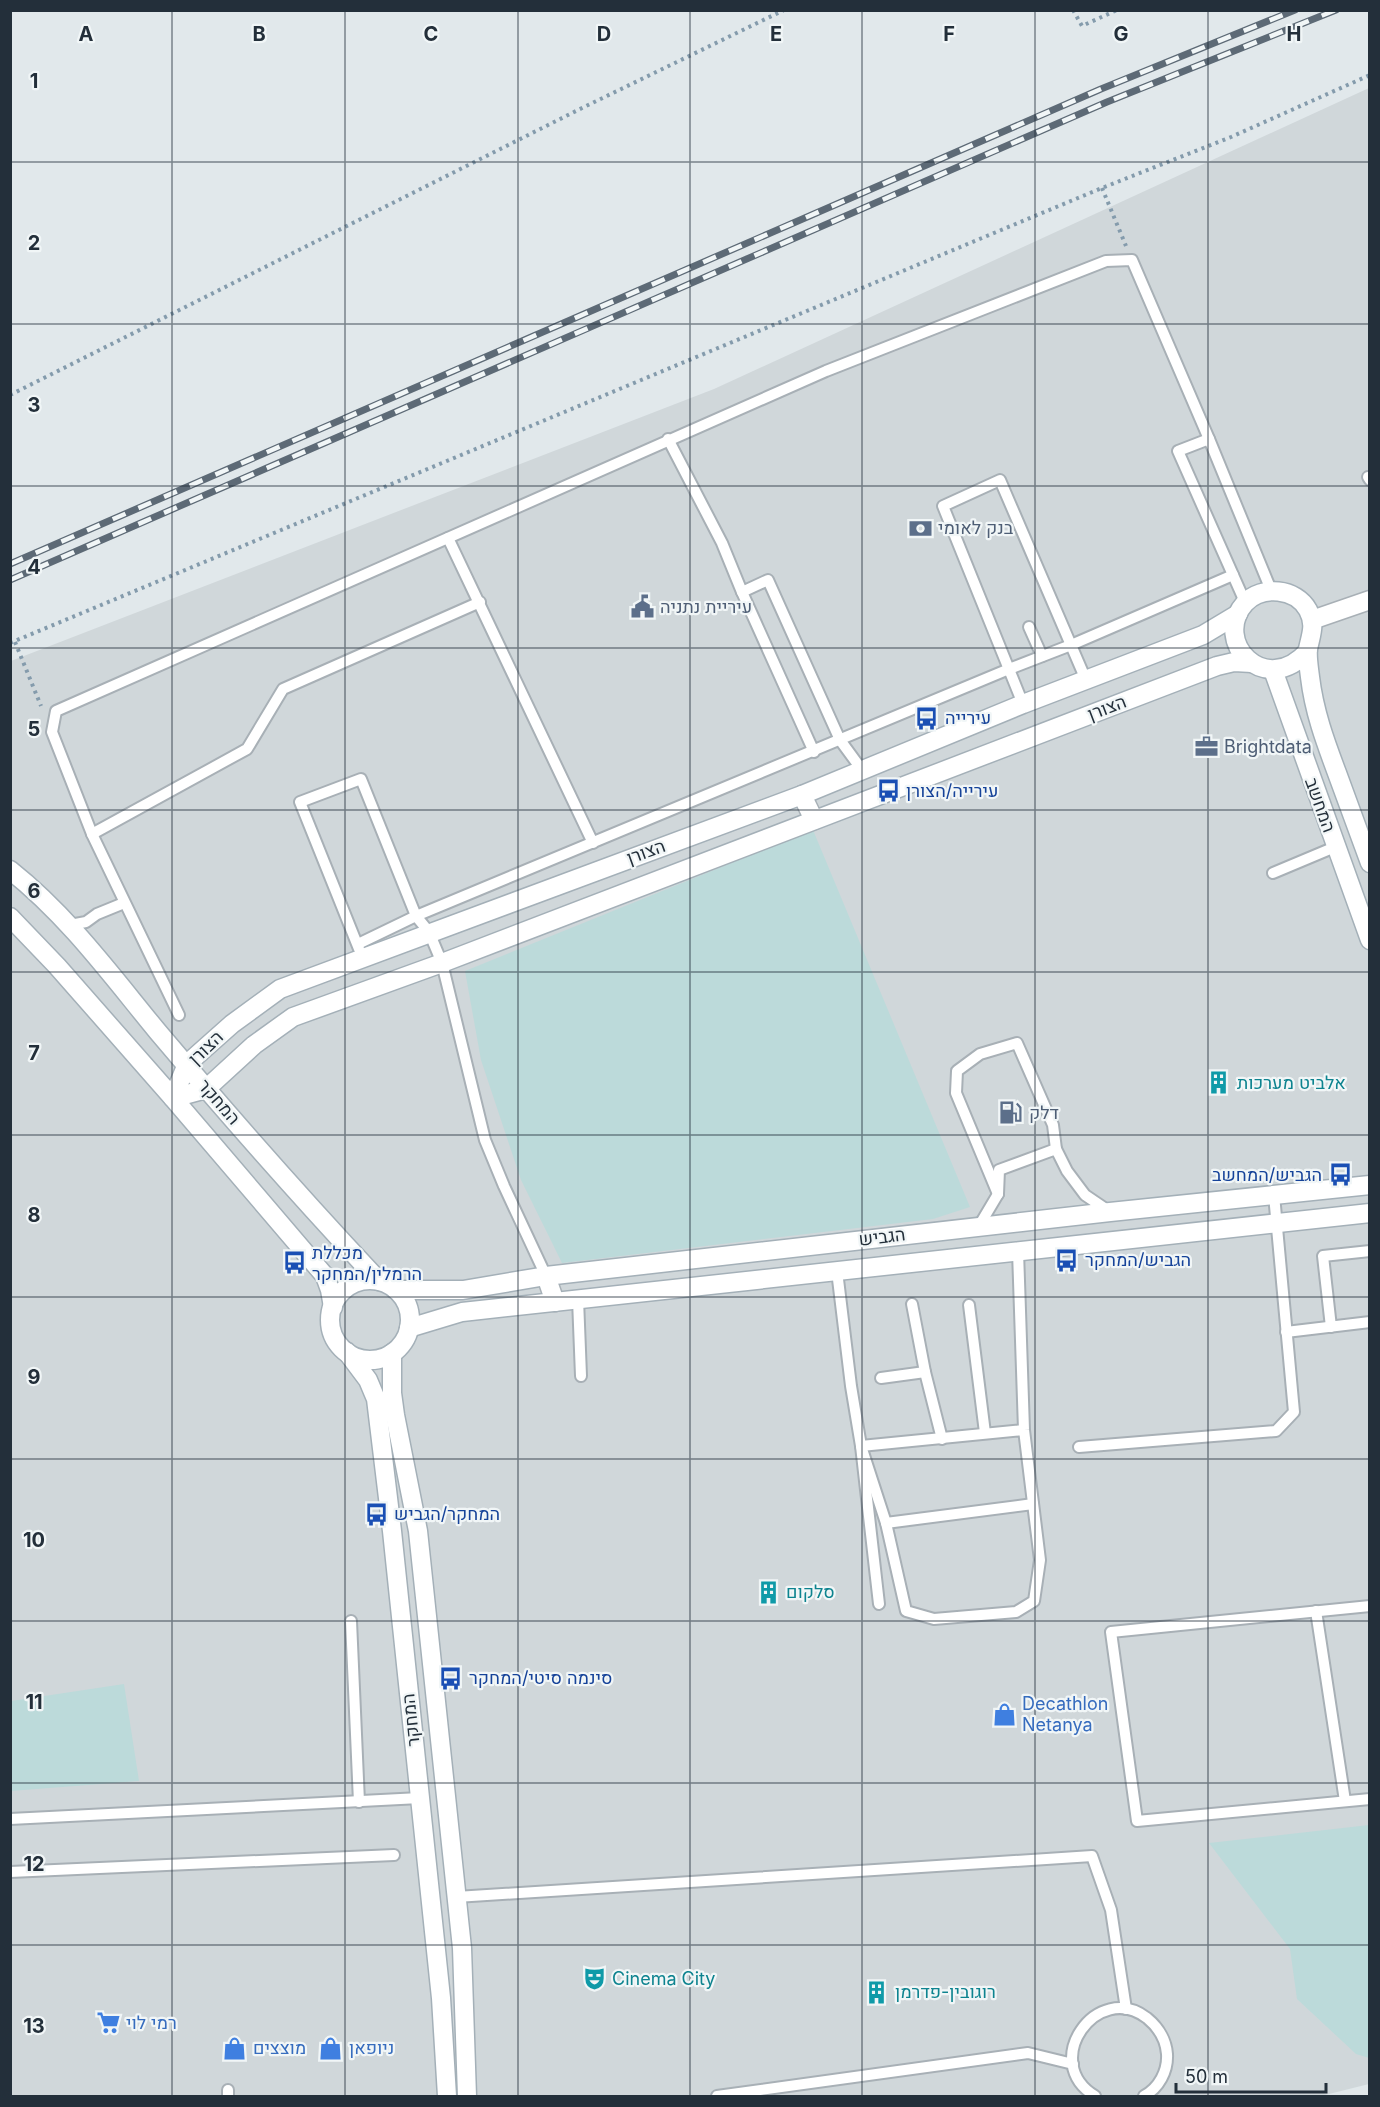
<svg xmlns="http://www.w3.org/2000/svg" width="1380" height="2107" font-family="Inter,Heebo,sans-serif">
<style>
.built{fill:#d0d7da}
.green{fill:#bcdada}
.lines{fill:none;stroke-linecap:round;stroke-linejoin:round}
.lane-casing{stroke:#a8b0b6;stroke-width:14}
.street-casing{stroke:#a8b0b6;stroke-width:21}
.secondary-casing{stroke:#a4b0b8;stroke-width:21}
.path{stroke:#849bac;stroke-width:4;stroke-dasharray:3 4.5;stroke-linecap:butt}
.lane{stroke:#fff;stroke-width:10}
.street{stroke:#fff;stroke-width:18}
.secondary{stroke:#fff;stroke-width:18}
.rail-casing{stroke:#5d6a76;stroke-width:7}
.rail{stroke:#f1f6f7;stroke-width:4.5;stroke-dasharray:14;stroke-linecap:butt}
.grid{fill:none;stroke:#232f3a;stroke-width:1.5;stroke-opacity:0.55}
.labels{text-anchor:middle;stroke-width:4.5;stroke-linejoin:round;paint-order:stroke}
.service-label{font-size:18px;fill:#4e5e75;stroke:#f1f6f7;text-anchor:start}
.street-label{font-size:18px;fill:#232f3a;stroke:#f1f6f7}
.transit-label{font-size:18px;fill:#164399;stroke:#f1f6f7;text-anchor:start}
.culture-label{font-size:18px;fill:#0d838f;stroke:#f1f6f7;text-anchor:start}
.shop-label{font-size:18px;fill:#366cbe;stroke:#f1f6f7;text-anchor:start}
.grid-label{font-size:20px;text-anchor:middle;font-weight:bold;fill:#232f3a;stroke:#f1f6f7;stroke-width:4.5;stroke-linejoin:round;paint-order:stroke}
</style>
<rect width="100%" height="100%" fill="#e1e8eb"/>
<polygon class="built" points="1369,88 1369,2084 1321,2096 11,2096 11,661 714,389"/>
<g class="green">
<polygon points="813,830 970,1207 933,1219 562,1263 521,1180 481,1060 465,971"/>
<polygon points="124,1684 139,1781 11,1791 11,1701"/>
<polygon points="1369,1825 1370,1825 1369,2058 1356,2054 1297,1999 1290,1949 1209,1843"/>
</g>
<g class="lines">
<defs>
<g id="lane">
<polyline points="668,439 722,543 742,592"/>
<polyline points="1368,477 1370,480"/>
<polyline points="448,538 593,843"/>
<polyline points="1245,602 1178,451 1209,439 1271,590"/>
<polyline points="1029,627 1042,656"/>
<polyline points="1023,704 943,506 1000,480 1086,680"/>
<polyline points="814,752 742,592 768,580 840,740 862,770"/>
<polyline points="92,834 247,749 283,689 480,602"/>
<polyline points="1273,873 1335,847"/>
<polyline points="70,925 86,922 97,914 124,903"/>
<polyline points="358,944 416,916 1009,669 1071,645 1233,575"/>
<polyline points="359,949 300,802 361,779 416,916 429,932 442,963 485,1140 504,1186 546,1276"/>
<polyline points="179,1015 92,834 52,732 56,711 826,371 1106,261 1132,260 1209,439"/>
<polyline points="998,1194 956,1093 957,1071 980,1054 1017,1043 1053,1125 1056,1149"/>
<polyline points="979,1226 998,1194 999,1170 1056,1149 1067,1171 1085,1195 1110,1212"/>
<polyline points="1018,1251 1024,1430 1040,1560 1034,1601 1016,1612 934,1619 906,1611 886,1523 861,1446 1024,1430"/>
<polyline points="837,1271 851,1386 861,1446 879,1604"/>
<polyline points="578,1299 581,1376"/>
<polyline points="912,1304 925,1372 942,1439"/>
<polyline points="969,1305 985,1433"/>
<polyline points="1331,1327 1323,1256 1370,1251"/>
<polyline points="1286,1332 1370,1322"/>
<polyline points="881,1378 925,1372"/>
<polyline points="1079,1447 1276,1431 1294,1412 1274,1195"/>
<polyline points="886,1523 1033,1504"/>
<polyline points="1370,1606 1111,1632 1137,1821 1370,1799"/>
<polyline points="1316,1611 1345,1801"/>
<polyline points="351,1621 359,1802"/>
<polyline points="10,1819 420,1798"/>
<polyline points="10,1872 394,1855"/>
<polyline points="456,1897 1092,1856 1111,1910 1126,2009"/>
<polyline points="228,2090 228,2096"/>
<polyline points="717,2096 1028,2053 1073,2064"/>
<path d="M1095 2096C1039 2062 1097 1980 1147 2018 1158 2027 1166 2040 1167 2054 1168 2071 1159 2088 1144 2096"/>
</g>
<g id="street">
<polyline points="1312,620 1370,600"/>
<polyline points="802,795 814,820"/>
<polyline points="546,1276 555,1302"/>
</g>
<g id="secondary">
<path d="M1308 651C1265 699 1211 641 1245 603 1262 585 1296 588 1308 610 1316 625 1311 634 1308 649 1307 658 1309 668 1310 677 1314 711 1325 741 1337 773 1348 803 1359 833 1370 863"/>
<polyline points="1273,670 1370,940"/>
<path d="M10 870C68 916 111 975 158 1032 229 1116 303 1200 379 1281"/>
<polyline points="10,917 57,966 173,1098 325,1276 330,1290 333,1307"/>
<polyline points="173,1098 187,1064 232,1024 280,989 802,795 1023,704 1203,635 1238,614"/>
<polyline points="173,1098 206,1089 254,1045 293,1017 442,963 1217,666 1234,662 1252,663"/>
<circle cx="370" cy="1320" r="40"/>
<polyline points="396,1290 463,1290 546,1276 1110,1212 1370,1185"/>
<polyline points="409,1328 462,1312 1370,1213"/>
<polyline points="347,1352 368,1380 376,1399 392,1531 441,1998 447,2096"/>
<polyline points="392,1353 392,1393 395,1415 418,1531 462,1948 467,2096"/>
</g>
</defs>
<use href="#lane" class="lane-casing"/>
<use href="#street" class="street-casing"/>
<use href="#secondary" class="secondary-casing"/>
<g class="path">
<polyline points="1073,10 1082,26 1117,10"/>
<polyline points="1102,188 1126,246"/>
<polyline points="10,395 582,108 784,10"/>
<polyline points="15,642 41,706"/>
<polyline points="10,643 1102,188 1231,137 1370,75"/>
</g>
<use href="#lane" class="lane"/>
<use href="#street" class="street"/>
<use href="#secondary" class="secondary"/>
<defs>
<g id="rail">
<polyline points="10,564 1101,89 1295,10"/>
<polyline points="10,580 1107,102 1336,10"/>
</g>
</defs>
<use href="#rail" class="rail-casing"/>
<use href="#rail" class="rail"/>
</g>
<path class="grid" d="M172 10V2096M345 10V2096M518 10V2096M690 10V2096M862 10V2096M1035 10V2096M1208 10V2096M10 162H1370M10 324H1370M10 486H1370M10 648H1370M10 810H1370M10 972H1370M10 1135H1370M10 1297H1370M10 1459H1370M10 1621H1370M10 1783H1370M10 1945H1370"/>
<defs>
<symbol id="bank-bare" viewBox="-9 -9 18 18"><path d="M-6-4H6V4H-6ZM0-2.3a2.3 2.3 0 1 0 0 4.6a2.3 2.3 0 1 0 0-4.6Z" fill="#5c6f8a" stroke="#f1f6f7" stroke-width="2.5" paint-order="stroke"/></symbol>
<symbol id="civic-bare" viewBox="-9 -9 18 18"><path d="M-.6-6.5H3V-4.5H.6V-3L4-1V1h2V6H-6V1h2V-1L-.6-3ZM-1.2 2.5V6h2.4V2.5Z" fill="#5c6f8a" stroke="#f1f6f7" stroke-width="2.5" paint-order="stroke"/></symbol>
<symbol id="bus-bare" viewBox="-9 -9 18 18"><path d="M-5-6H5V4H4V6H2V4H-2V6H-4V4H-5ZM-3.5-4V0h7V-4ZM-3.5 1.2v1.5H-2V1.2ZM2 1.2v1.5H3.5V1.2Z" fill="#1a4fb4" stroke="#f1f6f7" stroke-width="2.5" paint-order="stroke"/></symbol>
<symbol id="office-bare" viewBox="-9 -9 18 18"><path d="M-6-3h4V-5.5h4V-3h4V5H-6ZM-1-4.5V-3h2v-1.5ZM-6 0V1H6V0Z" fill="#5c6f8a" stroke="#f1f6f7" stroke-width="2.5" paint-order="stroke"/></symbol>
<symbol id="building-bare" viewBox="-9 -9 18 18"><path d="M-4-6H4V6H1V3H-1V6H-4ZM-2.5-4.3h1.7v1.8h-1.7ZM.8-4.3h1.7v1.8H.8ZM-2.5-1h1.7V.8h-1.7ZM.8-1h1.7V.8H.8Z" fill="#0f9aa8" stroke="#f1f6f7" stroke-width="2.5" paint-order="stroke"/></symbol>
<symbol id="fuel-bare" viewBox="-9 -9 18 18"><path d="M-5.5-6h7V0h2V4h1.3V-2.5L3-4.5l.8-.8L6-3V5H2.5V1h-1V6h-7ZM-4.2-4.7v3.2H.2V-4.7Z" fill="#5c6f8a" stroke="#f1f6f7" stroke-width="2.5" paint-order="stroke"/></symbol>
<symbol id="shop-bare" viewBox="-9 -9 18 18"><path d="M-5-2.5h2.3a2.7 3.5 0 0 1 5.4 0H5L5.5 6h-11ZM-1.5-2.5h3a1.5 2.3 0 0 0-3 0Z" fill="#3f7fe0" stroke="#f1f6f7" stroke-width="2.5" paint-order="stroke"/></symbol>
<symbol id="theatre-bare" viewBox="-9 -9 18 18"><path d="M-5-5.5Q0-4 5-5.5V0Q5 5 0 6Q-5 5-5 0ZM-3.3-2.5H-1v1.5H-3.3ZM1-2.5H3.3v1.5H1ZM-2.8 1Q0 5.5 2.8 1Z" fill="#0f9aa8" stroke="#f1f6f7" stroke-width="2.5" paint-order="stroke"/></symbol>
<symbol id="supermarket-bare" viewBox="-9 -9 18 18"><path d="M-6-5.5h2.5l.6 2H6L4.5 2H-2.5L-4.4-4H-6ZM-1.5 3.2a1.3 1.3 0 1 0 .1 0ZM3 3.2a1.3 1.3 0 1 0 .1 0Z" fill="#3f7fe0" stroke="#f1f6f7" stroke-width="2.5" paint-order="stroke"/></symbol>
</defs>
<g fill-rule="evenodd">
<use href="#bank-bare" x="904" y="512" width="33" height="33"/>
<use href="#civic-bare" x="626" y="590" width="33" height="33"/>
<use href="#bus-bare" x="910" y="702" width="33" height="33"/>
<use href="#office-bare" x="1190" y="730" width="33" height="33"/>
<use href="#bus-bare" x="872" y="774" width="33" height="33"/>
<use href="#building-bare" x="1202" y="1066" width="33" height="33"/>
<use href="#fuel-bare" x="994" y="1096" width="33" height="33"/>
<use href="#bus-bare" x="1324" y="1158" width="33" height="33"/>
<use href="#bus-bare" x="1050" y="1244" width="33" height="33"/>
<use href="#bus-bare" x="278" y="1246" width="33" height="33"/>
<use href="#bus-bare" x="360" y="1498" width="33" height="33"/>
<use href="#building-bare" x="752" y="1576" width="33" height="33"/>
<use href="#bus-bare" x="434" y="1662" width="33" height="33"/>
<use href="#shop-bare" x="988" y="1698" width="33" height="33"/>
<use href="#theatre-bare" x="578" y="1962" width="33" height="33"/>
<use href="#building-bare" x="860" y="1976" width="33" height="33"/>
<use href="#supermarket-bare" x="92" y="2006" width="33" height="33"/>
<use href="#shop-bare" x="218" y="2032" width="33" height="33"/>
<use href="#shop-bare" x="314" y="2032" width="33" height="33"/>
</g>
<g class="labels">
<g class="service-label">
<text x="938" y="534">בנק לאומי</text>
<text x="660" y="613">עיריית נתניה</text>
<text x="1224" y="753">Brightdata</text>
<text x="1029" y="1119">דלק</text>
</g>
<g class="street-label">
<text transform="translate(1107 708) rotate(-21)" y="6">הצורן</text>
<text transform="translate(1320 805) rotate(70)" y="6">המחשב</text>
<text transform="translate(646 852) rotate(-20)" y="6">הצורן</text>
<text transform="translate(206 1048) rotate(-44)" y="6">הצורן</text>
<text transform="translate(219 1102) rotate(49)" y="6">המחקר</text>
<text transform="translate(882 1237) rotate(-7)" y="6">הגביש</text>
<text transform="translate(411 1720) rotate(-96)" y="6">המחקר</text>
</g>
<g class="transit-label">
<text x="945" y="724">עירייה</text>
<text x="906" y="797">עירייה/הצורן</text>
<text x="1322" y="1181" text-anchor="end">הגביש/המחשב</text>
<text x="312" y="1259">מכללת<tspan x="312" dy="21">הרמלין/המחקר</tspan></text>
<text x="1085" y="1266">הגביש/המחקר</text>
<text x="394" y="1520">המחקר/הגביש</text>
<text x="469" y="1684">סינמה סיטי/המחקר</text>
</g>
<g class="culture-label">
<text x="1237" y="1089">אלביט מערכות</text>
<text x="786" y="1598">סלקום</text>
<text x="612" y="1985">Cinema City</text>
<text x="895" y="1998">רוגובין-פדרמן</text>
</g>
<g class="shop-label">
<text x="1022" y="1710">Decathlon<tspan x="1022" dy="21">Netanya</tspan></text>
<text x="126" y="2029">רמי לוי</text>
<text x="253" y="2054">מוצצים</text>
<text x="349" y="2054">ניופאן</text>
</g>
</g>
<g class="grid-label">
<text x="86" y="41">A</text>
<text x="259" y="41">B</text>
<text x="431" y="41">C</text>
<text x="604" y="41">D</text>
<text x="776" y="41">E</text>
<text x="949" y="41">F</text>
<text x="1121" y="41">G</text>
<text x="1294" y="41">H</text>
<text x="34" y="88">1</text>
<text x="34" y="250">2</text>
<text x="34" y="412">3</text>
<text x="34" y="574">4</text>
<text x="34" y="736">5</text>
<text x="34" y="898">6</text>
<text x="34" y="1060">7</text>
<text x="34" y="1222">8</text>
<text x="34" y="1384">9</text>
<text x="34" y="1547">10</text>
<text x="34" y="1709">11</text>
<text x="34" y="1871">12</text>
<text x="34" y="2033">13</text>
</g>
<rect width="1380" height="2107" fill="none" stroke="#232f3a" stroke-width="24"/>
<path d="M1176 2083v9h150v-9" fill="none" stroke="#232f3a" stroke-width="3"/>
<text x="1185" y="2083" font-size="18" fill="#232f3a" stroke="#f1f6f7" stroke-width="4.5" paint-order="stroke">50 m</text>
</svg>
